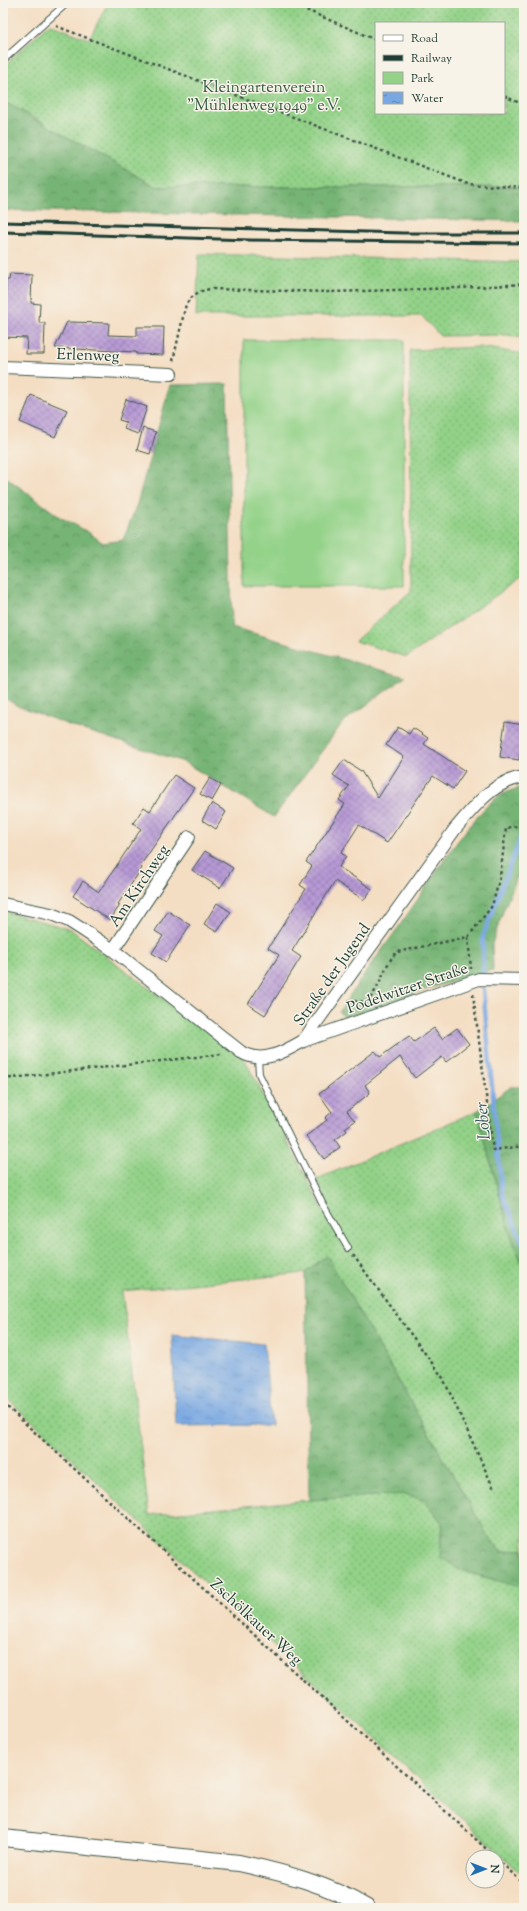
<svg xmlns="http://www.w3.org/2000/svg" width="527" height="1911" font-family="'Sorts Mill Goudy',serif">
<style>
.green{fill:url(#green-dots);stroke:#59885e;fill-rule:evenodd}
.forest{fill:url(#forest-crowns);stroke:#4a7854}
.pitch{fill:#93d288;stroke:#59885e}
.water{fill:url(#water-ripples);stroke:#4c728b}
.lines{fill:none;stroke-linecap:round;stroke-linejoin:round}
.stream{stroke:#78a7e2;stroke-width:4.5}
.building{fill:url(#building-cross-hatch)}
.service-casing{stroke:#3f5549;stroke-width:8}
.minor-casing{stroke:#3f5549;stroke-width:14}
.tertiary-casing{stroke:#3f5549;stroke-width:18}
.path{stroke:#3f5549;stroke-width:2.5;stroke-dasharray:3 3;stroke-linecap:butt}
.service{stroke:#fff;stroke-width:6}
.minor{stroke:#fff;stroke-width:12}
.tertiary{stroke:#fff;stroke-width:16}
.rail{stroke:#1f3d34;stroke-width:3}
.labels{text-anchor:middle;stroke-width:3;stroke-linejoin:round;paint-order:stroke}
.park-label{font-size:16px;fill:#365b45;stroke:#f7f3e8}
.street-label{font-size:16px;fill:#1f3d34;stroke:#f7f3e8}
.water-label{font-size:17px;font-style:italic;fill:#355860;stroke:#f7f3e8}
</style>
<defs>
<pattern id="green-dots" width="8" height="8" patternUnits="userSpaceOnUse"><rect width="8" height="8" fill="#93d288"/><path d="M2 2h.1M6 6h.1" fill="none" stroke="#77ac70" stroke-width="1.8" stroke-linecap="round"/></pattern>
<pattern id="forest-crowns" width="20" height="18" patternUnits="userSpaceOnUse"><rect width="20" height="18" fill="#76b474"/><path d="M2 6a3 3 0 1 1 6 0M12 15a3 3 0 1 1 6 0" fill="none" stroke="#609460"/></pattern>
<pattern id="water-ripples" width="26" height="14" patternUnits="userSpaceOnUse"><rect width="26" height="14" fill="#78a7e2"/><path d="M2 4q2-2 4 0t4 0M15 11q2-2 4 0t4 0" fill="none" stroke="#6289b8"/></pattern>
<pattern id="building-cross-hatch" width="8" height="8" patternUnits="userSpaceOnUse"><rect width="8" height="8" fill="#b799d5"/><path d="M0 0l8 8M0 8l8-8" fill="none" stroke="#947eae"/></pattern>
</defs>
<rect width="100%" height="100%" fill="#f7f3e8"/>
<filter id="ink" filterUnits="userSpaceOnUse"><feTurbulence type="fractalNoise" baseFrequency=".025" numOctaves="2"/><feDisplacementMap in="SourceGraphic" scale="8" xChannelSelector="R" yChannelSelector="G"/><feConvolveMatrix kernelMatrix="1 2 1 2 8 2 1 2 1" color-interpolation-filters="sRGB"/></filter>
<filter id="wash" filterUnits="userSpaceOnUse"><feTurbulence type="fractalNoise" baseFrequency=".012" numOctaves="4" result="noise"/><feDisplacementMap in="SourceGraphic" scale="16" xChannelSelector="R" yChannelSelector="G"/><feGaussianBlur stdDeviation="0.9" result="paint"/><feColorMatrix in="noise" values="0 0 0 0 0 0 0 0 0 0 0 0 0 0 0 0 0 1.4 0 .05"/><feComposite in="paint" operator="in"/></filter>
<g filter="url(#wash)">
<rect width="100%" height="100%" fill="#f4dec3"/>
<g class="green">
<path d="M108 3H524V187H157L3 101V67L49 24 89 39ZM376 23H504V113H376Z"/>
<polygon points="199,254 524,262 524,339 508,335 440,336 422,316 196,316"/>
<polygon points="480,347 524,354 524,576 407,657 355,641 411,591 410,350"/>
<path d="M3 911 70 929 245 1060 339 1240 317 1179 477 1111 509 1231 524 1268V1549L501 1552 488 1536 327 1256 305 1273 122 1291 149 1515 309 1500 406 1494 425 1501 442 1523 440 1540 463 1571 524 1588V1876C351 1715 175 1557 3 1394Z"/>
</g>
<g class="forest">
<polygon points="3,101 157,187 524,187 524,221 3,210"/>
<polygon points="227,384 232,627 405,677 343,722 274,817 184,762 77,728 16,705 3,697 3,475 60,517 88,532 103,543 123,540 137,504 170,385"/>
<path d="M524 787V861L504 909 492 944 493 970 423 990 364 1013 345 1017 339 1013C360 977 386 946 409 912 433 878 456 839 485 808 496 796 508 790 524 787Z"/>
<polygon points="511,1087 524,1087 524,1268 509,1231 477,1111"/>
<polygon points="327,1256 488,1536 501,1552 524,1549 524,1588 463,1571 440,1557 442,1523 425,1501 406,1494 309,1500 305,1273"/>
</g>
<rect class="pitch" x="244" y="340" width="160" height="246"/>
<polygon class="water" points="172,1335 264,1344 271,1425 176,1426"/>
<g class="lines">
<g class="stream">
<polyline points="483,972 483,936 524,829"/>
<polyline points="483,989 502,1194 524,1246"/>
</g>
</g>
<g id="blocks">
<g class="building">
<polygon points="10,274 32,275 31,303 40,304 39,323 45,323 44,354 26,354 27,338 3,337 3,299 6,299 6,280 9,280"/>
<polygon points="67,322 109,323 108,335 137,336 137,327 164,327 163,355 136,354 136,352 55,348"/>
<polygon points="31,395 67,410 55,437 20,422"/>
<polygon points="126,399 147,407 138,434 124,429 126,422 119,420"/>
<polygon points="143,428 156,432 150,454 137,450"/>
<polygon points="505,722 524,725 519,760 500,757"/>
<polygon points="398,727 409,734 413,728 428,738 424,744 465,771 453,789 433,776 387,843 359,825 341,853 346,856 339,867 372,889 364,900 335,881 292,951 301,957 265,1015 248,1004 279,955 268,948 306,889 300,885 312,866 306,862 345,804 339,800 349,786 333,775 344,760 361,771 378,798 404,757 386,745"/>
<polygon points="174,775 194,788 140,866 142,868 118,904 120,905 110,920 73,896 83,881 99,892 141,829 133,823 144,807 150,811"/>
<polygon points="210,778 221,785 212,801 200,794"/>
<polygon points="212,803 226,812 216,829 202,820"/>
<polygon points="205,851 233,868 220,888 192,870"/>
<polygon points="217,903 231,912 217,932 204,924"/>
<polygon points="168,911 190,925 166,962 152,953 163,936 155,931"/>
<polygon points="434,1028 442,1039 457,1028 469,1044 446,1062 442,1057 415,1078 400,1057 365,1085 370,1093 347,1111 355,1121 345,1128 347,1131 335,1140 340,1147 324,1159 306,1136 327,1120 325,1118 332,1112 319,1094 375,1051 380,1057 409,1036 414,1042"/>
</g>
</g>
</g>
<g filter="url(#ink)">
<use href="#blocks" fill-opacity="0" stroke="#3f5549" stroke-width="1"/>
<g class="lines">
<defs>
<g id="service">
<polyline points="3,60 67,3"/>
<polyline points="258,1059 259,1074 323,1205 348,1248"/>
</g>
<g id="minor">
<polyline points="3,367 171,374"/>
<path d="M3 904 51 914 69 921 83 930 113 950 241 1052C262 1065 284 1052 303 1041L455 829C475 806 493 781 524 777"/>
<polyline points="113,950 189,837"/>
<polyline points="303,1041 479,979 524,980"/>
</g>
<path id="tertiary" d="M3 1838 239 1863C284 1873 328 1884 367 1908"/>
</defs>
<use href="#service" class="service-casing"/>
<use href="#minor" class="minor-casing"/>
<use href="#tertiary" class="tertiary-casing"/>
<g class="path">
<polyline points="290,3 376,40"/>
<polyline points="56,26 468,184 524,188"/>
<polyline points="504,96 524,105"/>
<path d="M173 361 186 304C193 295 199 290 211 289L331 292 459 288 524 284"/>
<polyline points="468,937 471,969"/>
<polyline points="473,994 493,1150 524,1146"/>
<path d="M348 1001 366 1002C381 989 382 967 397 952L468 937 492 906 500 877 506 828 524 825"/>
<polyline points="3,1079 222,1054"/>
<polyline points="353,1255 443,1378 494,1489"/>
<polyline points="3,1403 495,1857"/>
<polyline points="497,1859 524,1884"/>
</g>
<use href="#service" class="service"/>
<use href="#minor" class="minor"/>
<use href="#tertiary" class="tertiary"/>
<g class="rail">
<polyline points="3,222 403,233 524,233"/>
<polyline points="3,232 249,240 524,243"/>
</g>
</g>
</g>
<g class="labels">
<g class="park-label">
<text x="264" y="92">Kleingartenverein<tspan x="264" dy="18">"Mühlenweg 1949" e.V.</tspan></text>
</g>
<g class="street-label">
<text transform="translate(88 354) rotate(2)" y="6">Erlenweg</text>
<text transform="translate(138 885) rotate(-56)" y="6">Am Kirchweg</text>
<text transform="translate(331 974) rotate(-55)" y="6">Straße der Jugend</text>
<text transform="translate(407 987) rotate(-19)" y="6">Podelwitzer Straße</text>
<text transform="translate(257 1621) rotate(43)" y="6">Zschölkauer Weg</text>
</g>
<g class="water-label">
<text transform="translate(482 1121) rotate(-95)" y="6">Lober</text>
</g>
</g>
<rect width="527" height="1911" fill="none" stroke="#f7f3e8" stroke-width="16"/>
<rect x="375" y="22" width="130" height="92" fill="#f7f3e8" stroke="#a1aaa0"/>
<rect x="383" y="35" width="20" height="6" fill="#ffffff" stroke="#a1aaa0"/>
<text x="411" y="42" font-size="12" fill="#1f3d34">Road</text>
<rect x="383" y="55" width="20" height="6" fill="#1f3d34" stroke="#a1aaa0"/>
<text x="411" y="62" font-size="12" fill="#1f3d34">Railway</text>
<rect x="383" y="72" width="20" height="12" fill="#93d288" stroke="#a1aaa0"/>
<text x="411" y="82" font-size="12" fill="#1f3d34">Park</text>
<rect x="383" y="92" width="20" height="12" fill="url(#water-ripples)" stroke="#a1aaa0"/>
<text x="411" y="102" font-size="12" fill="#1f3d34">Water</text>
<g transform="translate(485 1869) rotate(90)"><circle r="19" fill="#f7f3e8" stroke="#a1aaa0"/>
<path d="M0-3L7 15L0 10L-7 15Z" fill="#1f6fb2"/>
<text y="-6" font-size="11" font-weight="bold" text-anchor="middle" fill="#1f3d34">N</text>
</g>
</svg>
